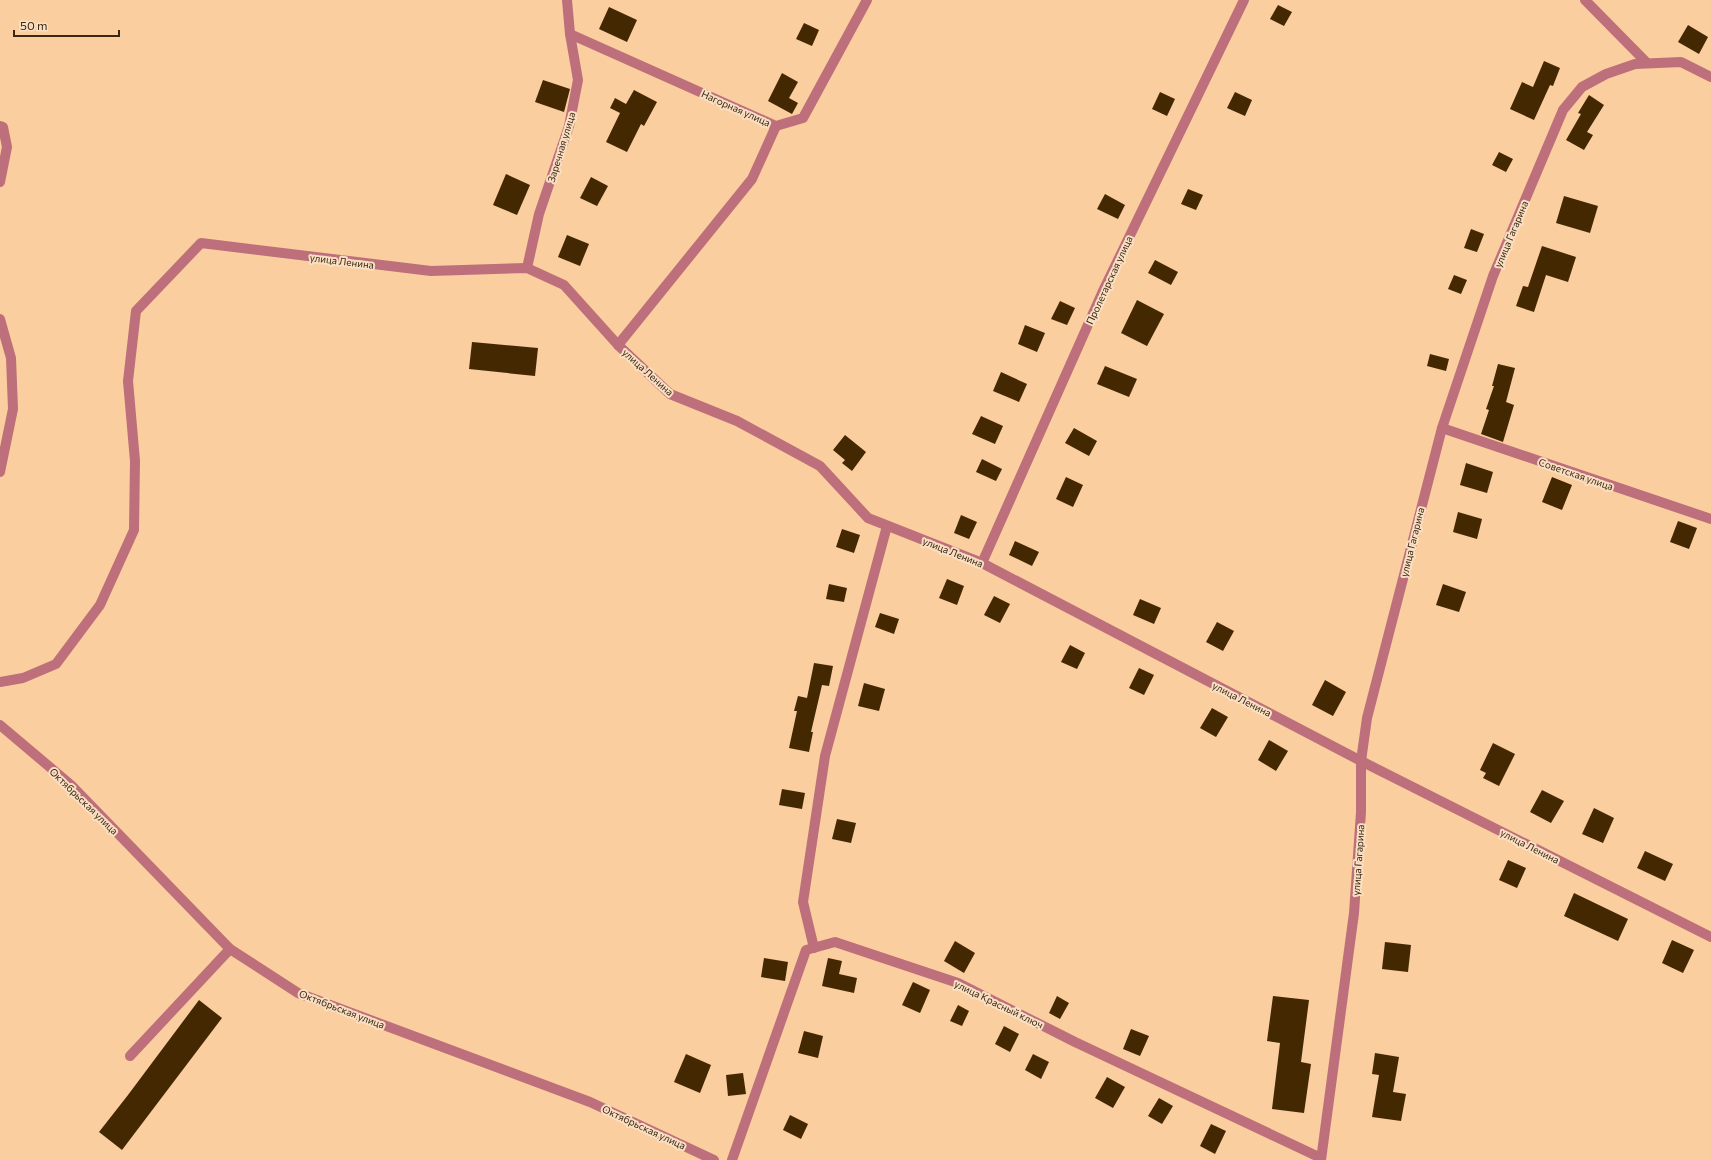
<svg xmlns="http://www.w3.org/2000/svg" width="1711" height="1160" font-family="Commissioner,sans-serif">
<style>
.building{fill:#442802}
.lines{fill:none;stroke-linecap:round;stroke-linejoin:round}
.minor{stroke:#bd6f7c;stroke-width:10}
.labels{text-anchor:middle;stroke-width:4;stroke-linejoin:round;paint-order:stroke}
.street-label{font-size:10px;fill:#392815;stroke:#fadfc2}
</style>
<rect width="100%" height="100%" fill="#face9e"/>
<g class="building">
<polygon points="1278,5 1292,12 1284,26 1270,19"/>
<polygon points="609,7 637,20 627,42 599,29"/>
<polygon points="804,23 819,30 812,46 796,39"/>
<polygon points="1688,25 1708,37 1699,54 1678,42"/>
<polygon points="1544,61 1560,68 1553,86 1550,85 1534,120 1510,109 1522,82 1533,87"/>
<polygon points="782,73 798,82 789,98 798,103 792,114 768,101"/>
<polygon points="543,80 570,89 564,112 535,102"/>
<polygon points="634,90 657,102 644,126 641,124 627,152 606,142 620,113 610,108 615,98 626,104"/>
<polygon points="1160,92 1175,99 1167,116 1152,109"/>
<polygon points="1235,92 1252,100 1245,116 1227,108"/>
<polygon points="1589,95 1604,105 1587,132 1593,135 1584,150 1566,140 1581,114 1578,113"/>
<polygon points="1499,152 1513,159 1506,172 1492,165"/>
<polygon points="506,174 530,185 517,215 493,205"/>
<polygon points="591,177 608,186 597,206 580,198"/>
<polygon points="1188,189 1203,195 1196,210 1181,204"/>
<polygon points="1105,194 1125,205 1118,219 1097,209"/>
<polygon points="1564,196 1598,206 1590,233 1556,223"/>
<polygon points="1471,229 1484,234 1477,252 1464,248"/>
<polygon points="567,235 589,244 580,266 558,257"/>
<polygon points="1542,246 1576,257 1568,282 1546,275 1534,312 1516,306 1523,286 1528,287"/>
<polygon points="1155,260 1178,272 1171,285 1148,273"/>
<polygon points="1454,275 1467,280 1461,294 1448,289"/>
<polygon points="1137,300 1164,314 1147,346 1121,333"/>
<polygon points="1060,301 1075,308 1067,325 1051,319"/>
<polygon points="1025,325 1045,333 1037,352 1018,344"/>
<polygon points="472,342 538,348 535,376 469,369"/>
<polygon points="1430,354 1449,359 1446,371 1427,366"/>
<polygon points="1498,364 1515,368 1506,402 1514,405 1503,442 1481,434 1489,410 1486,409 1494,386 1492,386"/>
<polygon points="1105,366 1137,379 1129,397 1097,384"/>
<polygon points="1001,372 1027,384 1019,402 993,391"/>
<polygon points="981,416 1003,426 995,444 972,434"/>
<polygon points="1074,428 1097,441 1089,456 1065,443"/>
<polygon points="845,435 866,452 852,471 842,463 845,460 833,450"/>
<polygon points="982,459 1002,469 996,481 976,472"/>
<polygon points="1466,463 1493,472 1487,493 1460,485"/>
<polygon points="1066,477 1083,485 1073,507 1056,499"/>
<polygon points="1552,477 1572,485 1562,510 1542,502"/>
<polygon points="1458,512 1482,519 1477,539 1453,532"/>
<polygon points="961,515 977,522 969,539 954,533"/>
<polygon points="1678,521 1697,528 1689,549 1670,542"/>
<polygon points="842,529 860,535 854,553 836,547"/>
<polygon points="1015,541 1039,552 1032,566 1009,555"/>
<polygon points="947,579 964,586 957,605 939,598"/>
<polygon points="829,584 847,588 844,602 826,599"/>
<polygon points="1443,584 1466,592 1459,612 1436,605"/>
<polygon points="994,596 1010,604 1000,623 984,615"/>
<polygon points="1140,599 1161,608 1154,624 1133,615"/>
<polygon points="880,613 899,619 894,634 875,627"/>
<polygon points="1217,622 1234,631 1223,651 1206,642"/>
<polygon points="1070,645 1085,653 1077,669 1061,662"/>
<polygon points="814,663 833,666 829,686 822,685 811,732 813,732 809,752 789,748 797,711 794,711 798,696 807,698"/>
<polygon points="1139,668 1154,675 1144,695 1129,688"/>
<polygon points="1325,680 1346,692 1333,716 1312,705"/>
<polygon points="864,683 885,689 879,711 858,706"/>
<polygon points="1212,708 1228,717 1216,737 1200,728"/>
<polygon points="1269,740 1288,751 1276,771 1258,760"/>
<polygon points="1493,743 1515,754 1499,786 1483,778 1486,773 1480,770"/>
<polygon points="782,789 805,793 802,809 779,805"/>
<polygon points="1542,790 1564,801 1551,823 1530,812"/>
<polygon points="1594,808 1614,818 1603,843 1582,834"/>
<polygon points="837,819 856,823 851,843 832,839"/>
<polygon points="1645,851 1673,864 1665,881 1637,868"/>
<polygon points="1508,860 1526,868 1517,888 1499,880"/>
<polygon points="1574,893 1628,919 1618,941 1564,916"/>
<polygon points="1672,940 1694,950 1683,973 1662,963"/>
<polygon points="955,941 975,953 964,973 944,961"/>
<polygon points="1385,942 1411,945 1408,972 1382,969"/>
<polygon points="764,958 788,962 785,981 761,977"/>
<polygon points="828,958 842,961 839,974 857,978 854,993 822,986"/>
<polygon points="913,982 930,990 920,1013 902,1005"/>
<polygon points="1057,996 1069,1003 1060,1019 1049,1013"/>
<polygon points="1273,996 1309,1000 1301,1062 1311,1064 1304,1113 1272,1109 1280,1043 1267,1041"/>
<polygon points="199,1000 222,1018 122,1150 99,1132 128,1095"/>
<polygon points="958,1005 969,1011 962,1026 950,1021"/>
<polygon points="1004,1026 1019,1034 1010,1052 995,1044"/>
<polygon points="1131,1029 1149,1036 1140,1056 1123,1049"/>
<polygon points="804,1031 823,1036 818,1058 798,1053"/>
<polygon points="1375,1053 1399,1057 1393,1092 1406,1094 1401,1121 1372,1117 1379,1075 1372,1074"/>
<polygon points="686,1054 711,1065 700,1093 674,1082"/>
<polygon points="1033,1054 1049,1062 1041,1079 1025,1070"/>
<polygon points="743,1073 746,1094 728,1096 726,1075"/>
<polygon points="1107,1077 1125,1087 1113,1108 1095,1098"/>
<polygon points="1159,1098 1173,1106 1162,1124 1148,1116"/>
<polygon points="790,1115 808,1124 801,1139 783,1130"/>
<polygon points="1211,1124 1226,1131 1215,1154 1200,1146"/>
</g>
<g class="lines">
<g class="minor">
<polyline points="1585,0 1647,63"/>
<polyline points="570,34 776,126 803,118 867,0"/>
<polyline points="0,126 3,127 7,147 0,182"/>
<polyline points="527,268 539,214 569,126 578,80 570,34 567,0"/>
<polyline points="0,319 11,358 13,409 0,472"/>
<polyline points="618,345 752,179 776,126"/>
<polyline points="1442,428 1711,519"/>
<polyline points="982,563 1103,291 1244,0"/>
<polyline points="0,682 23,678 56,664 100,605 134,530 135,461 128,381 136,311 201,243 431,271 527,268 564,285 618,345 670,394 737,421 820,466 868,518 982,563 1361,761 1711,937"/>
<polyline points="0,725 71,785 230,949 298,993 590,1102 714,1160"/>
<polyline points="814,948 803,902 825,756 887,526"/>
<polyline points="130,1056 230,949"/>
<polyline points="732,1160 806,950 835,942 958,983 1075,1042 1321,1158"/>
<polyline points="1321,1160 1354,913 1361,812 1361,761 1367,718 1442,428 1493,276 1563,110 1582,87 1606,74 1635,64 1681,62 1711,77"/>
</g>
</g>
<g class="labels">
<g class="street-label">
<text transform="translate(736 108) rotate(24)" y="4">Нагорная улица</text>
<text transform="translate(561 147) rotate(-73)" y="4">Заречная улица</text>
<text transform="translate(1511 234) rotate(-67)" y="4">улица Гагарина</text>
<text transform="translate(342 261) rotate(7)" y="4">улица Ленина</text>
<text transform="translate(1109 280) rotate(-65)" y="4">Пролетарская улица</text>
<text transform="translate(648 372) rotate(42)" y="4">улица Ленина</text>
<text transform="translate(1576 474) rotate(19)" y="4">Советская улица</text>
<text transform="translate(1412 542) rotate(-76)" y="4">улица Гагарина</text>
<text transform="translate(953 552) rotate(22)" y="4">улица Ленина</text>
<text transform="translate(1242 699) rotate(27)" y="4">улица Ленина</text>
<text transform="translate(84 801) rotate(44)" y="4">Октябрьская улица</text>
<text transform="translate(1530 846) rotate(27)" y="4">улица Ленина</text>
<text transform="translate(1358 860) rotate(-86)" y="4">улица Гагарина</text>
<text transform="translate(999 1004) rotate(26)" y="4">улица Красный ключ</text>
<text transform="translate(342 1009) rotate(21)" y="4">Октябрьская улица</text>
<text transform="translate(644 1127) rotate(25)" y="4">Октябрьская улица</text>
</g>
</g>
<path d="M14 30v6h105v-6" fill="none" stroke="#392815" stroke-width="2"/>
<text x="20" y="30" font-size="12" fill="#392815" stroke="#fadfc2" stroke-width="3" paint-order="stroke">50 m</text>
</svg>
